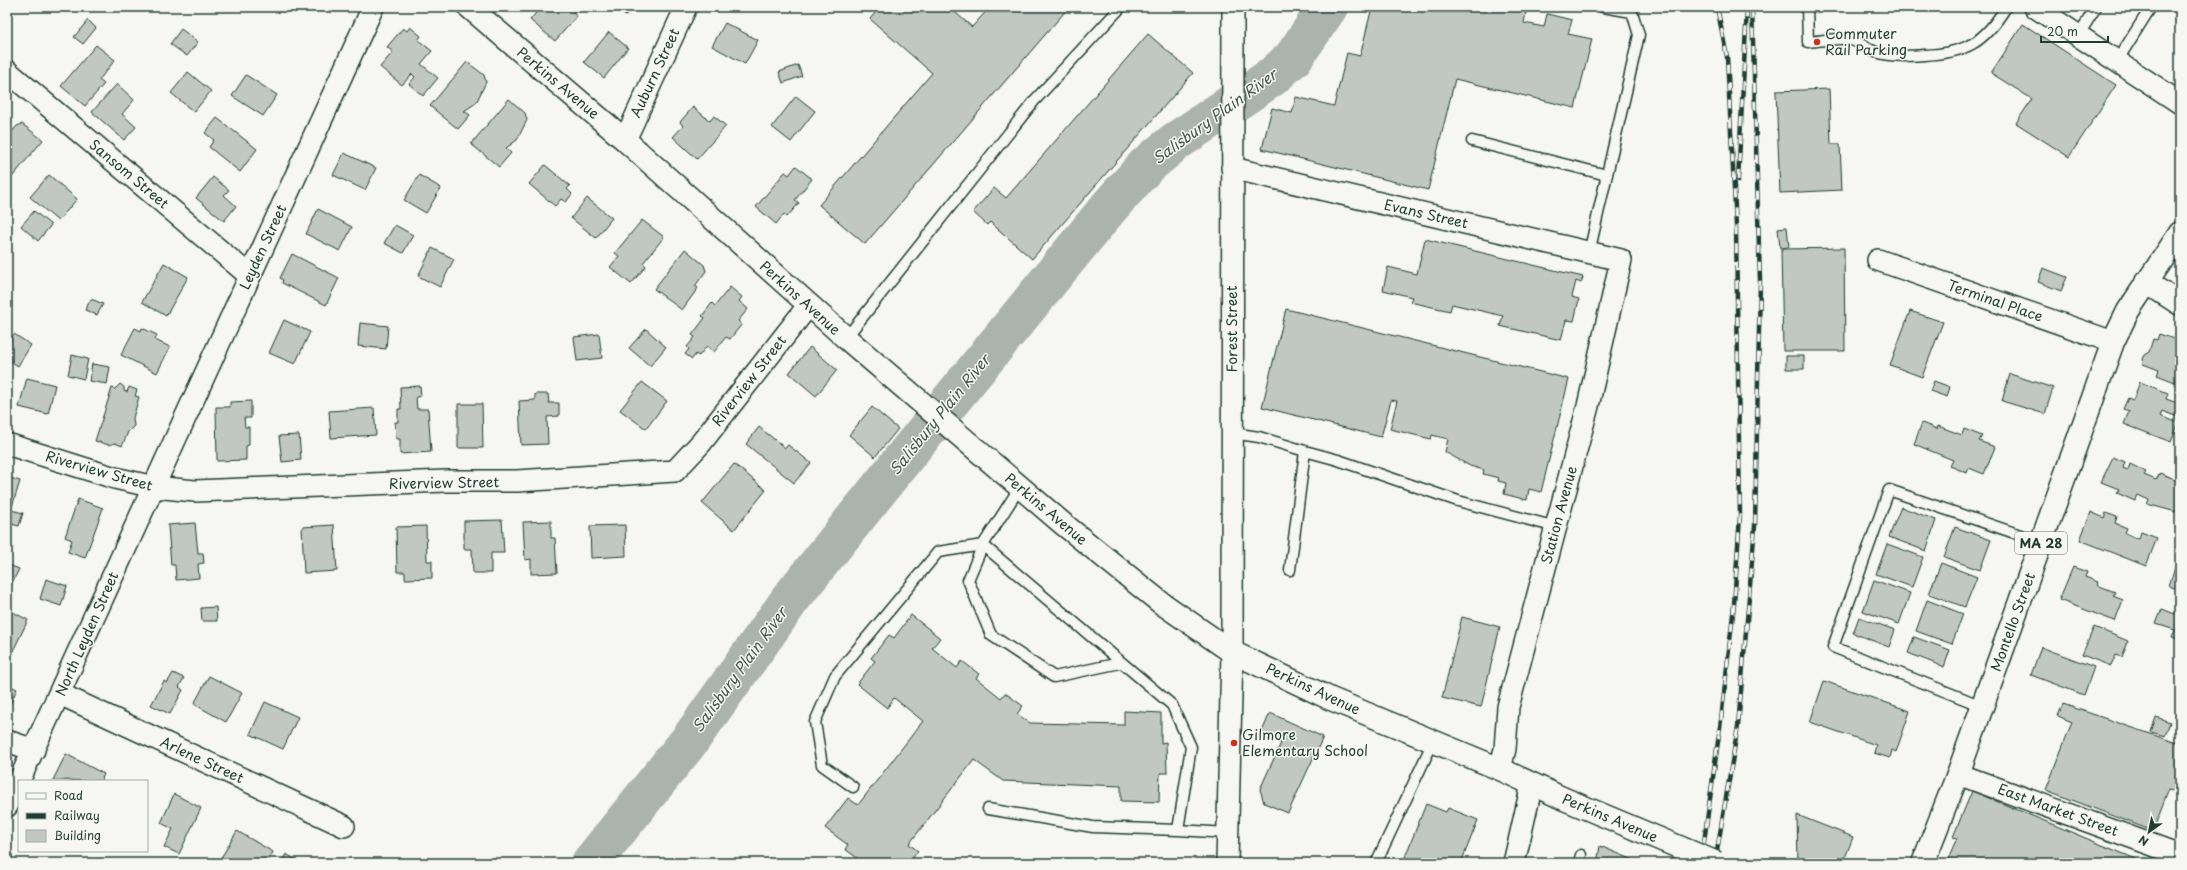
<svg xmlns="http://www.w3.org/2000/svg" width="2187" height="870" viewBox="0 0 2187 870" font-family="'Playpen Sans',sans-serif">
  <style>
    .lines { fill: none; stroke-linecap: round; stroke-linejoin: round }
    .river { stroke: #aab3ae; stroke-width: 40 }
    .building { fill: #c1c8c3; stroke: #1f3d34 }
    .lane-casing { stroke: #1f3d34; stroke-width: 13 }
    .street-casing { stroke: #1f3d34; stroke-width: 24 }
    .secondary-casing { stroke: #1f3d34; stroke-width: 25 }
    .primary-casing { stroke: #1f3d34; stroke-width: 25 }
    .lane { stroke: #f6f6f2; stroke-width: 10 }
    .street { stroke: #f6f6f2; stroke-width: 21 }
    .secondary { stroke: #f6f6f2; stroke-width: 22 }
    .primary { stroke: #f6f6f2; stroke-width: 22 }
    .rail-casing { stroke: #1f3d34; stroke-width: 4.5 }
    .rail { stroke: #f6f6f2; stroke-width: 3; stroke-dasharray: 9; stroke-linecap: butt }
    .secondary-bridge-casing { stroke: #1f3d34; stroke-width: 25; stroke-linecap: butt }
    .secondary-bridge { stroke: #f6f6f2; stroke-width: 22 }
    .poi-dot { fill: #c8321e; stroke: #f6f6f2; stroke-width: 1.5 }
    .labels { text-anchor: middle; stroke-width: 3; stroke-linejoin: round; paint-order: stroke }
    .shield { fill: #f6f6f2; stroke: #60746d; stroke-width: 1 }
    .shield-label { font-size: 13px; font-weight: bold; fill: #1f3d34 }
    .poi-label { font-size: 14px; fill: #1f3d34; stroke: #f6f6f2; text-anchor: start }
    .street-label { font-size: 14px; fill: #1f3d34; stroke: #f6f6f2 }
    .water-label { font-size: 15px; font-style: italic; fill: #425a52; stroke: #f6f6f2 }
  </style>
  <rect width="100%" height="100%" fill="#f6f6f2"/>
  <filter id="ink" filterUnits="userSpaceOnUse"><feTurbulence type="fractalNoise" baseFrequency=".025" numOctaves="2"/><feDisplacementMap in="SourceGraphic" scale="8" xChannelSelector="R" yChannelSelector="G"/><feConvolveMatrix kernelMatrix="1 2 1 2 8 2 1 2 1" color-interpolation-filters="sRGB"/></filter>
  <g filter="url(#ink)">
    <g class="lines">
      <path class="river" d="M 591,863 L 690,740 L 792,597 L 911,449 L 1110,206 L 1146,166 L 1175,142 L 1272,77 L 1293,58 L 1328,7"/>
    </g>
    <path class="building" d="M 541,7 L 578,7 L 573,13 L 577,16 L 555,41 L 530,20 Z
      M 610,7 L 630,7 L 626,16 Z
      M 880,7 L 949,7 L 972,27 L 990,7 L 1069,7 L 865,244 L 819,205 L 932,73 L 870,19 Z
      M 1372,7 L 1527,7 L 1524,23 L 1544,27 L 1547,14 L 1572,20 L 1568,34 L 1592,39 L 1575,108 L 1455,79 L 1428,190 L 1262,149 L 1272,108 L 1292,113 L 1296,97 L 1334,106 L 1347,53 L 1360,56 Z
      M 88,20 L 96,28 L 83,44 L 74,37 Z
      M 725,23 L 758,40 L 745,64 L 712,46 Z
      M 2023,24 L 2116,85 L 2069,157 L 2016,123 L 2032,99 L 1991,73 Z
      M 410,27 L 421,36 L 418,40 L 432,51 L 421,64 L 438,78 L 423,96 L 409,84 L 415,77 L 412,74 L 402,85 L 380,67 L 393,52 L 387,47 L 403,28 L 407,31 Z
      M 181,29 L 198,42 L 187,56 L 170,44 Z
      M 609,32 L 628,48 L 604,78 L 584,62 Z
      M 1148,34 L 1193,73 L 1032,259 L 990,222 L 987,225 L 973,212 L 994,188 L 1006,198 Z
      M 96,45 L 115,60 L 99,80 L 104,84 L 85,106 L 61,86 Z
      M 467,62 L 484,75 L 486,82 L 476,103 L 464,111 L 470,115 L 458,129 L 430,106 Z
      M 798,65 L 802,76 L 783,83 L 779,72 Z
      M 188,72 L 211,91 L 194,112 L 171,93 Z
      M 246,75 L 277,95 L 263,116 L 232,96 Z
      M 117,84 L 134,100 L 122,114 L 136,127 L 124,140 L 92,112 Z
      M 1829,89 L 1831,144 L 1840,144 L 1842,190 L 1780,193 L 1776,91 Z
      M 796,96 L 815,111 L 791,142 L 772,127 Z
      M 509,99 L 525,113 L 527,120 L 517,140 L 506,148 L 511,153 L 499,167 L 471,144 Z
      M 693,107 L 710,121 L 714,116 L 726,126 L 697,159 L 673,137 L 683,126 L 680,122 Z
      M 217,118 L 257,149 L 240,172 L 209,147 L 214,140 L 205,133 Z
      M 22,124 L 43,140 L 8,182 L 7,135 L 9,135 L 17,126 Z
      M 344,153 L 376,168 L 365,190 L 333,175 Z
      M 545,165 L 570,186 L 567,189 L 572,194 L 566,202 L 561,199 L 555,206 L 529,184 Z
      M 796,166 L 812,179 L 795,200 L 799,203 L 787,217 L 784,214 L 776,224 L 756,207 L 785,172 L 789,175 Z
      M 49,175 L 77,199 L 58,221 L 30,197 Z
      M 419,175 L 441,188 L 426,213 L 404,200 Z
      M 213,177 L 229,190 L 224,195 L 236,206 L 224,221 L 196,198 Z
      M 587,198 L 612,218 L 596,238 L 571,218 Z
      M 318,209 L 352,227 L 340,251 L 306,234 Z
      M 34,211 L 51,225 L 38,241 L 21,226 Z
      M 642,220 L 664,237 L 643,263 L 646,266 L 631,284 L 610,267 L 619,256 L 615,253 Z
      M 395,225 L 413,235 L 403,253 L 384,243 Z
      M 1787,227 L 1789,247 L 1780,248 L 1778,228 Z
      M 1425,239 L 1583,277 L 1581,283 L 1576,281 L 1572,297 L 1579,299 L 1574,321 L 1566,320 L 1561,340 L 1500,326 L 1503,316 L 1452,304 L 1450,311 L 1410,302 L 1412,297 L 1383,290 L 1388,267 L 1417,274 Z
      M 432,248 L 454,259 L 440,287 L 418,276 Z
      M 1844,248 L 1845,351 L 1783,351 L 1781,249 Z
      M 685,249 L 704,265 L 706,271 L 695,286 L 698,288 L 682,310 L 654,289 Z
      M 292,254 L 339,278 L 326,305 L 282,283 L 283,280 L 280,278 Z
      M 164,263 L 188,277 L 166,316 L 142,302 Z
      M 2043,268 L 2067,277 L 2061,291 L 2038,282 Z
      M 730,287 L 742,297 L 739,301 L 748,309 L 738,321 L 742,324 L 730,339 L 726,337 L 714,352 L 707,346 L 699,356 L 696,354 L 692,359 L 685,354 L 689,349 L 687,347 L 695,337 L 692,335 L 705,318 L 702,316 L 712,303 L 715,306 Z
      M 91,299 L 103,304 L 97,315 L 85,310 Z
      M 1286,309 L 1569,379 L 1541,492 L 1529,489 L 1527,500 L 1504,494 L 1506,483 L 1498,481 L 1499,478 L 1483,474 L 1484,470 L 1470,466 L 1445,452 L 1448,439 L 1432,435 L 1431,439 L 1390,429 L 1397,401 L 1391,400 L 1381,437 L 1262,407 Z
      M 1910,311 L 1943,322 L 1922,377 L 1890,365 Z
      M 284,320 L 310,332 L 295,364 L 269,353 Z
      M 360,323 L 388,326 L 386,349 L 358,346 Z
      M 135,328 L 141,331 L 142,328 L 157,335 L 155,340 L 170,347 L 157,373 L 121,355 Z
      M 646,329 L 666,347 L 650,366 L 629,348 Z
      M 14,334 L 31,345 L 18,366 L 7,359 L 7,346 Z
      M 599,334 L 602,358 L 577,361 L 574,337 Z
      M 2159,334 L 2180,341 L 2180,384 L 2157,375 L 2159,370 L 2143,364 L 2142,359 L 2144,355 L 2149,352 L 2153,339 L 2157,340 Z
      M 810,347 L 837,370 L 816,396 L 789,373 Z
      M 72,355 L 88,359 L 84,379 L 68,375 Z
      M 1786,356 L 1804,356 L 1804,369 L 1786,369 Z
      M 92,364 L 110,367 L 107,384 L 89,381 Z
      M 2010,374 L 2053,388 L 2045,414 L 2002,401 Z
      M 27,378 L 55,385 L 48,414 L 19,407 Z
      M 1934,381 L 1950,387 L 1947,397 L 1930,391 Z
      M 642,382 L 667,401 L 646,429 L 620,410 Z
      M 2140,382 L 2168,393 L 2166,399 L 2180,404 L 2180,418 L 2162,411 L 2160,416 L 2179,423 L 2171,442 L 2124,424 L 2129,411 L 2123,409 L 2128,398 L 2133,400 Z
      M 120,384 L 124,387 L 124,391 L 127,392 L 129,387 L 137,390 L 135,396 L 139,397 L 133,418 L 134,426 L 128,432 L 122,446 L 115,443 L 109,445 L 95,441 L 112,388 L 115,389 Z
      M 420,386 L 421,396 L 416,397 L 417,409 L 428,409 L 431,452 L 400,454 L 400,439 L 396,439 L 395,422 L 398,422 L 398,409 L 401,409 L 400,387 Z
      M 535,394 L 548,394 L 549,403 L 559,403 L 559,416 L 547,417 L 548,444 L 521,445 L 519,401 L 535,400 Z
      M 251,401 L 251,418 L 244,418 L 245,427 L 249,427 L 249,445 L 246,446 L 246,460 L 217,461 L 216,407 L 230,407 L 230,402 Z
      M 458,404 L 482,404 L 483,448 L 458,448 Z
      M 872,407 L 898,429 L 875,457 L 849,435 Z
      M 374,408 L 376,435 L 331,438 L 329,411 Z
      M 1922,423 L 1937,429 L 1938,426 L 1962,435 L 1964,429 L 1982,436 L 1979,441 L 1995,447 L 1984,474 L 1969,468 L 1967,473 L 1950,466 L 1953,460 L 1914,444 Z
      M 759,427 L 785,448 L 788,445 L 811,463 L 794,483 L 746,444 Z
      M 299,435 L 301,460 L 282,462 L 279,436 Z
      M 2113,457 L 2125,462 L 2123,468 L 2128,470 L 2130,464 L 2146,472 L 2144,475 L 2156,480 L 2160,473 L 2180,482 L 2180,503 L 2176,512 L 2147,504 L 2149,500 L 2138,495 L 2135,501 L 2117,493 L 2119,489 L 2101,482 Z
      M 734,464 L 766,490 L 734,530 L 702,503 Z
      M 7,477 L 20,481 L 11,510 L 23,513 L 19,526 L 7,523 Z
      M 78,499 L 103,508 L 85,558 L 68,552 L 72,540 L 65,537 Z
      M 1901,507 L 1936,520 L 1926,551 L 1889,537 Z
      M 2091,512 L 2104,518 L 2106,513 L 2117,517 L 2115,523 L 2127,528 L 2125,533 L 2139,539 L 2141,532 L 2157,538 L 2146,566 L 2080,540 Z
      M 502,520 L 504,553 L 491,553 L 491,573 L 473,573 L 472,549 L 464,549 L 464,521 Z
      M 551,521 L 551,538 L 555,538 L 557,573 L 531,574 L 531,559 L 525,560 L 523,522 Z
      M 195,523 L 198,553 L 203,553 L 204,563 L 198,564 L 199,578 L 176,580 L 175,565 L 171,565 L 168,525 Z
      M 334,525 L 337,571 L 304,573 L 302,527 Z
      M 625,525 L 626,556 L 591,558 L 590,526 Z
      M 426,526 L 427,561 L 432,561 L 432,578 L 405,579 L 405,572 L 397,572 L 396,527 Z
      M 1955,527 L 1991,540 L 1980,570 L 1944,557 Z
      M 1887,544 L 1923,557 L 1912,587 L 1876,574 Z
      M 2177,560 L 2180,561 L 2180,590 L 2169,586 Z
      M 1941,563 L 1977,577 L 1965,607 L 1929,594 Z
      M 7,564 L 19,569 L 8,591 L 7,591 Z
      M 2073,567 L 2087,572 L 2085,577 L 2098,582 L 2097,585 L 2115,592 L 2113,596 L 2123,600 L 2115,621 L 2059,600 Z
      M 46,579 L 67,586 L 61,606 L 40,599 Z
      M 1874,580 L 1910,593 L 1899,624 L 1863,611 Z
      M 1927,600 L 1963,614 L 1952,644 L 1916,631 Z
      M 216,607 L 217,621 L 202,621 L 201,608 Z
      M 7,609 L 28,620 L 13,651 L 7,648 Z
      M 2162,609 L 2180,616 L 2180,641 L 2172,638 L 2175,630 L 2156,624 Z
      M 911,615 L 940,638 L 932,648 L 957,668 L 962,661 L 979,674 L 976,678 L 1001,698 L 1005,693 L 1023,706 L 1017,714 L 1030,723 L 1124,725 L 1124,711 L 1161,713 L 1161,743 L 1166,742 L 1167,773 L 1160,773 L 1159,802 L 1121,801 L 1121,786 L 1003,781 L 974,760 L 909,844 L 918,851 L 909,863 L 864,863 L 845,849 L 848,845 L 825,828 L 848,798 L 858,805 L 923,721 L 894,698 L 887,708 L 857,684 L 875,661 L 871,658 L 889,635 L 894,638 Z
      M 1462,617 L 1500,627 L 1481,707 L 1442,698 Z
      M 1859,617 L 1895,630 L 1889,647 L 1853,633 Z
      M 2094,627 L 2128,641 L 2122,657 L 2116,655 L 2111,666 L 2082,655 Z
      M 1914,637 L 1950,650 L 1944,667 L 1908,653 Z
      M 2041,647 L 2094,667 L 2084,695 L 2031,675 Z
      M 173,673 L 184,678 L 179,687 L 183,690 L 170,714 L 151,705 L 164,681 L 167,683 Z
      M 209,676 L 242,693 L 226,722 L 194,704 Z
      M 1824,681 L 1910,711 L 1896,752 L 1892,750 L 1890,758 L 1874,753 L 1876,745 L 1810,722 Z
      M 7,684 L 17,689 L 7,711 Z
      M 265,702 L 298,717 L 283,749 L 250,734 Z
      M 2063,704 L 2180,744 L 2180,793 L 2169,789 L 2153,831 L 2046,790 L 2072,722 L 2058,716 Z
      M 1270,713 L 1323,737 L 1288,813 L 1264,803 L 1260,789 L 1281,743 L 1261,734 Z
      M 2156,717 L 2170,722 L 2165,736 L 2151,732 Z
      M 66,754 L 104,774 L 101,781 L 53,780 Z
      M 1972,791 L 2136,859 L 2134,863 L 1946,863 L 1957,838 L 1953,837 Z
      M 174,794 L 201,808 L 179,854 L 164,847 L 173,829 L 161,823 Z
      M 1426,804 L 1446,812 L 1448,808 L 1478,820 L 1461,863 L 1403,862 Z
      M 1797,815 L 1853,837 L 1843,863 L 1798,863 Z
      M 237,831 L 273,852 L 267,863 L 218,863 Z
      M 1600,846 L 1636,861 L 1635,863 L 1597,863 Z
      M 286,854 L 302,863 L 281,863 Z"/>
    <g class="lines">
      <defs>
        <path id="lane" d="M 1807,7 L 1808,42 C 1820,41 1840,37 1851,40 C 1861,42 1869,51 1879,53 C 1894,57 1909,56 1924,55 C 1966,53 1984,43 2006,7
          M 2078,36 L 2096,7
          M 2117,61 L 2151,7
          M 1472,141 L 1607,175
          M 1589,253 L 1639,35 L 1632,12 L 1603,7
          M 846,338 L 1035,100 L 1121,7
          M 1232,433 L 1259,437 L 1305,451
          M 1020,487 L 983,545 L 968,580 L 991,635 L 1054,677 L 1120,663
          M 1290,570 L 1305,451 L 1338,460 L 1458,501 L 1556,527
          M 1982,706 L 1833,647 L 1889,490 L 2041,542
          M 853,787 L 822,765 L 815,722 L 835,676 L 938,552 L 983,545 L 1172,705 L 1191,747 L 1178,830 L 1228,833
          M 988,809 L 1093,827 L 1178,830
          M 1376,863 L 1433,742
          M 1579,863 L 1581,855"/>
        <path id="street" d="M 2035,7 L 2180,103
          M 7,71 L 250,276
          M 625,140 L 686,7
          M 1232,168 L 1621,260 L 1588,406 L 1508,707 L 1505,749 L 1500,769
          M 1878,260 L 2113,342
          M 7,444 L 115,478 L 154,487 L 195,491 L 446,481 L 517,481 L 675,471 L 701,443 L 808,306
          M 60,694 L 344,826
          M 7,741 L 34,750
          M 1958,774 L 2180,855
          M 19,781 L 373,7
          M 7,806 L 19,781
          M 1227,863 L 1232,652 L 1233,7
          M 1514,863 L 1532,784"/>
        <path id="secondary" d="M 469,7 L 625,140 L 846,338 L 1062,523 L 1160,602 L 1232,652 L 1331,699 L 1500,769 L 1562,798
          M 2146,282 L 2180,304"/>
        <path id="primary" d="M 1923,863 L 1958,774 L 2113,342 L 2128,311 L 2180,233"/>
      </defs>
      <use href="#lane" class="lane-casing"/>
      <use href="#street" class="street-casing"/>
      <use href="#secondary" class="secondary-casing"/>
      <use href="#primary" class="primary-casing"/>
      <use href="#lane" class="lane"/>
      <use href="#street" class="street"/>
      <use href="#secondary" class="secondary"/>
      <use href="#primary" class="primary"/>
      <defs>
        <path id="rail" d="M 1738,180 L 1747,8
          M 1701,863 L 1721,720 L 1734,605 L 1740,516 L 1736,226 L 1727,57 L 1717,7
          M 1715,863 L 1738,726 L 1755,526 L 1760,281 L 1752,7"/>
      </defs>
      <use href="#rail" class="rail-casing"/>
      <use href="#rail" class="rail"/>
      <defs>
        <path id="secondary-bridge" d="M 1562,798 L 1717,863"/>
      </defs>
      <use href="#secondary-bridge" class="secondary-bridge-casing"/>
      <use href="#secondary-bridge" class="secondary-bridge"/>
    </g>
  </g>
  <g class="poi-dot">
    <circle cx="1817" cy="42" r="4"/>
    <circle cx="1234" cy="743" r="4"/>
  </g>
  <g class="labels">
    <rect class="shield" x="2015" y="532" width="52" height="22" rx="3"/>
    <g class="shield-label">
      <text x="2041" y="548">MA 28</text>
    </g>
    <g class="poi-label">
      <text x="1825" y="39">Commuter<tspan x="1825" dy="16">Rail Parking</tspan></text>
      <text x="1242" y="740">Gilmore<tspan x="1242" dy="16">Elementary School</tspan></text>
    </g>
    <g class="street-label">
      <text transform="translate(655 73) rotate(-65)" y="5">Auburn Street</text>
      <text transform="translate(558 83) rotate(40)" y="5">Perkins Avenue</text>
      <text transform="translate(129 174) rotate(40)" y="5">Sansom Street</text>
      <text transform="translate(1426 214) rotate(13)" y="5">Evans Street</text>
      <text transform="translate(263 247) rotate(-65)" y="5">Leyden Street</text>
      <text transform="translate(800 298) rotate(42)" y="5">Perkins Avenue</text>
      <text transform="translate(1995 301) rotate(19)" y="5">Terminal Place</text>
      <text transform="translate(1232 329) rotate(-90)" y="5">Forest Street</text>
      <text transform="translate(749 381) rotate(-52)" y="5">Riverview Street</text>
      <text transform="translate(99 471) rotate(16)" y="5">Riverview Street</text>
      <text transform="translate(444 483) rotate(-1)" y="5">Riverview Street</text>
      <text transform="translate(1046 509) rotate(40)" y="5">Perkins Avenue</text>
      <text transform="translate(1559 515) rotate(-75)" y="5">Station Avenue</text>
      <text transform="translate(2013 622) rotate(-70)" y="5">Montello Street</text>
      <text transform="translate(87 634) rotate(-66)" y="5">North Leyden Street</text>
      <text transform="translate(1313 689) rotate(25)" y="5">Perkins Avenue</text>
      <text transform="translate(202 760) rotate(25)" y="5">Arlene Street</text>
      <text transform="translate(2058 810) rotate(20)" y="5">East Market Street</text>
      <text transform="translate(1610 818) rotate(23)" y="5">Perkins Avenue</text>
    </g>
    <g class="water-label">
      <text transform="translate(1215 117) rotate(-36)" y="5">Salisbury Plain River</text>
      <text transform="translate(940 415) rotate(-51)" y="5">Salisbury Plain River</text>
      <text transform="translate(740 670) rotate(-54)" y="5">Salisbury Plain River</text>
    </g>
  </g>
  <rect width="2187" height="870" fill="none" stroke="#f6f6f2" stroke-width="24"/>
  <rect x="12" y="12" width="2163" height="846" fill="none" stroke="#1f3d34" stroke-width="1.5" filter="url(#ink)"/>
  <rect x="18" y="780" width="130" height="72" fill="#f6f6f2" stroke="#a0aca6"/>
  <rect x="26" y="793" width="20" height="6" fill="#f6f6f2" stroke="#a0aca6"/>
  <text x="54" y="800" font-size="12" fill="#1f3d34">Road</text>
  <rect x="26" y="813" width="20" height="6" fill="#1f3d34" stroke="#a0aca6"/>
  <text x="54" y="820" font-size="12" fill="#1f3d34">Railway</text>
  <rect x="26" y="830" width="20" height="12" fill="#c1c8c3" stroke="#a0aca6"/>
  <text x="54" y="840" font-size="12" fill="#1f3d34">Building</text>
  <g transform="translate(2149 832) rotate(213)" stroke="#f6f6f2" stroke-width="3" paint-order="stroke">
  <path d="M0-3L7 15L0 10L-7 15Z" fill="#1f3d34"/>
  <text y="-6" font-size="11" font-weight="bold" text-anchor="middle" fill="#1f3d34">N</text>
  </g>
  <path d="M2041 36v6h67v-6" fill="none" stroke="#1f3d34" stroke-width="2"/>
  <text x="2047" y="36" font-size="12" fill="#1f3d34" stroke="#f6f6f2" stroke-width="3" paint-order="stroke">20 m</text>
</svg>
